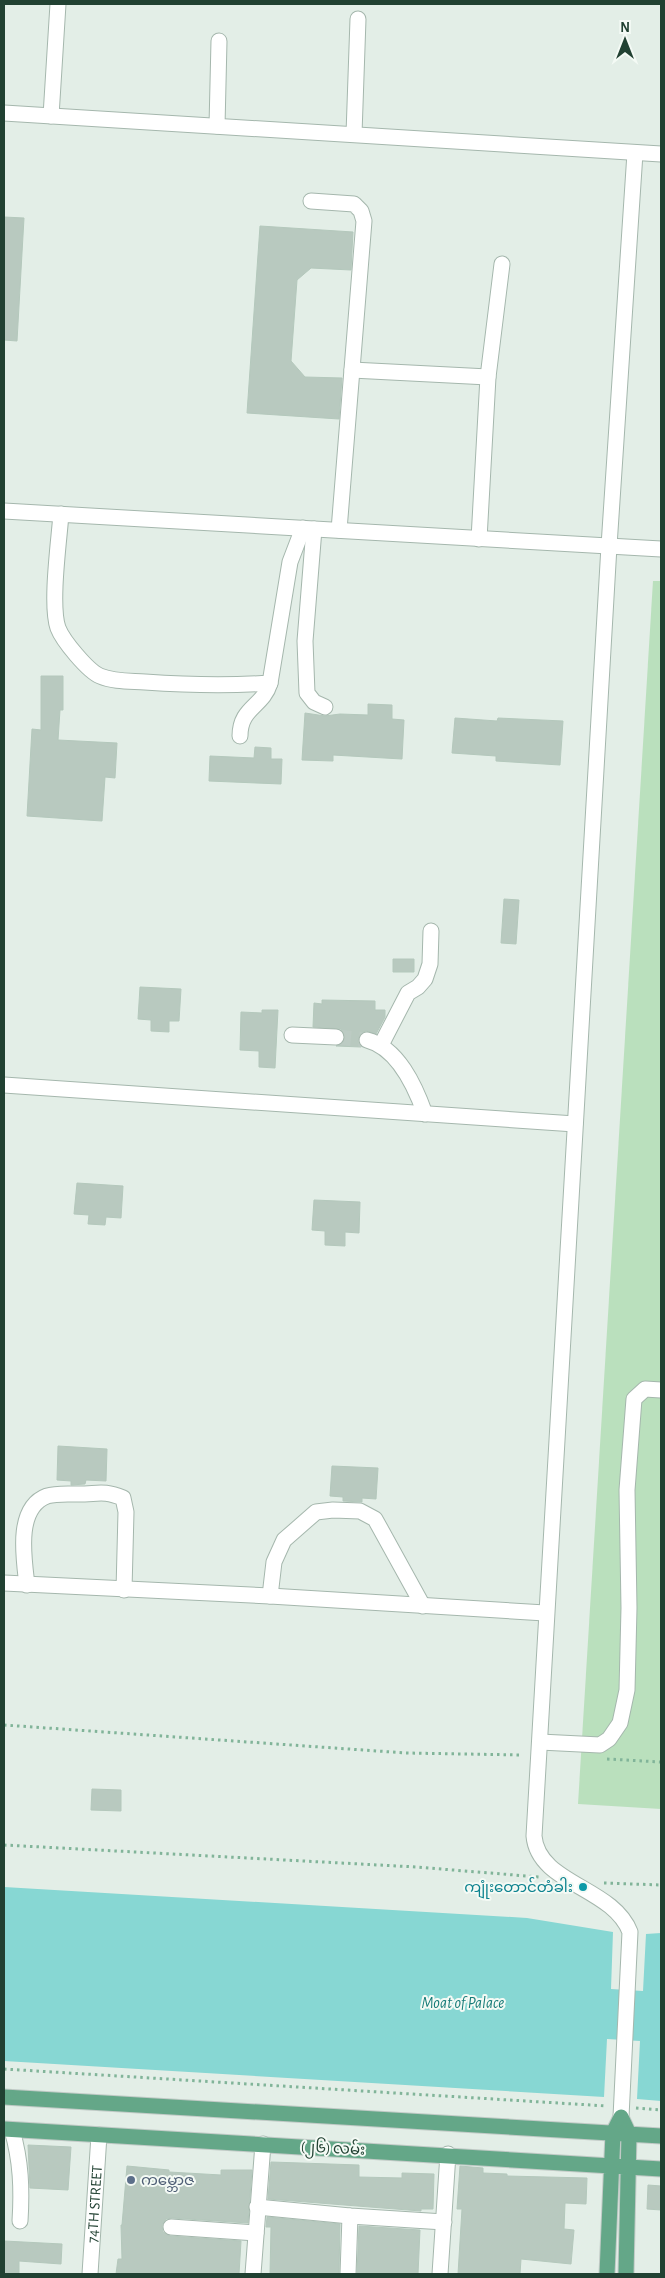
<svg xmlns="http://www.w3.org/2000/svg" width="665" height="2278" viewBox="0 0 665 2278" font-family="'Alegreya Sans','Noto Sans Myanmar',sans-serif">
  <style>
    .green { fill: #bae0bd }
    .water { fill: #87d7d3 }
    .building { fill: #b8c9bf; stroke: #b4c8bc }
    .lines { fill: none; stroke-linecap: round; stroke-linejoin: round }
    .minor-tunnel { stroke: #bccbc3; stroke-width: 15; stroke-dasharray: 15 8; stroke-linecap: butt }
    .minor-casing { stroke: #a5b7ad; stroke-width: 17 }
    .major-casing { stroke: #c1cac6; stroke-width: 17 }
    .path { stroke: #81b499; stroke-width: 3; stroke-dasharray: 2.5 4; stroke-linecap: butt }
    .minor { stroke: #fff; stroke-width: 15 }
    .major { stroke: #64a788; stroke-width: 15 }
    .culture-dot { fill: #0f9aa8; stroke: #f4faf5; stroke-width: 2 }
    .service-dot { fill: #5c6f8a; stroke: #f4faf5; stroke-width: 2 }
    .labels { text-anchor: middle; stroke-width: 4; stroke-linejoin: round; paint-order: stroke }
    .culture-label { font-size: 15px; fill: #0d838f; stroke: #f4faf5; text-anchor: end }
    .street-label { font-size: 15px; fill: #214132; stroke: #f4faf5 }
    .service-label { font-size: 15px; fill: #4e5e75; stroke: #f4faf5; text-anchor: start }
    .water-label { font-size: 16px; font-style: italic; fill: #167b78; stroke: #f4faf5 }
  </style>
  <rect width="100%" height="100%" fill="#e3eee7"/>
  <path class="green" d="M 653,581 L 661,581 L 661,1809 L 578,1804 Z"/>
  <path class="water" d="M 4,1887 L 527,1918 L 613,1932 L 611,1989 L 643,1991 L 646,1934 L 661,1933 L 661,2101 L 637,2099 L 640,2041 L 607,2039 L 604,2097 L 4,2061 Z"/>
  <path class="building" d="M 4,217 L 24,218 L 17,341 L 4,340 Z
    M 260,226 L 353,232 L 351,270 L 311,268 L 297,280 L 291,361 L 305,377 L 342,378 L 339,419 L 247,413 Z
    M 41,676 L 63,676 L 63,710 L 60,710 L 58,740 L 117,743 L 115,778 L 105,777 L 102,821 L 27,816 L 32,729 L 41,730 Z
    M 368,704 L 392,705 L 392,719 L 404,720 L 402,759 L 333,755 L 333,761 L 302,760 L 305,713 L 325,716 L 340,714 L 368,715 Z
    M 455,718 L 497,721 L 498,718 L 563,721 L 560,765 L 496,761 L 496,756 L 452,753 Z
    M 255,747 L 271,748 L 271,759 L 282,759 L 281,784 L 209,781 L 210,756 L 254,758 Z
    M 504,899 L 519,900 L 516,944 L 501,943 Z
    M 393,959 L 414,959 L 414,972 L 393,972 Z
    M 140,987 L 181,989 L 179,1021 L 169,1021 L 169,1032 L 151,1031 L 151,1020 L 138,1019 Z
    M 322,1000 L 375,1001 L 375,1010 L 385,1010 L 385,1017 L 376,1034 L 366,1031 L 361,1033 L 358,1041 L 361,1047 L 336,1046 L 344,1042 L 345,1038 L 341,1029 L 313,1027 L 314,1003 L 322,1004 Z
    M 262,1010 L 278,1010 L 275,1068 L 259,1067 L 259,1051 L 240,1050 L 241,1012 L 262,1013 Z
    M 77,1183 L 123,1186 L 121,1218 L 106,1217 L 105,1225 L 88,1224 L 89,1215 L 74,1214 Z
    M 314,1200 L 360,1202 L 359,1233 L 345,1232 L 345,1246 L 325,1245 L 325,1231 L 312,1230 Z
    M 58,1446 L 107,1449 L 106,1481 L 86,1480 L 85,1484 L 71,1485 L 71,1481 L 57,1480 Z
    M 332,1466 L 378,1468 L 376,1499 L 362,1498 L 362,1502 L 343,1501 L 343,1497 L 330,1496 Z
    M 92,1789 L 121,1790 L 121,1811 L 91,1810 Z
    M 28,2145 L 71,2147 L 68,2190 L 30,2188 Z
    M 271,2162 L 359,2165 L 359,2177 L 402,2178 L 402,2173 L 434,2174 L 433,2209 L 421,2209 L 421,2211 L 268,2199 Z
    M 127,2166 L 169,2170 L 169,2172 L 221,2175 L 221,2170 L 252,2170 L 248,2223 L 172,2218 L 166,2219 L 162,2226 L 163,2232 L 170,2236 L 241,2241 L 239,2274 L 116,2274 L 118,2259 L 122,2259 L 121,2225 L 122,2225 Z
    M 460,2166 L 483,2168 L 483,2173 L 507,2174 L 507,2176 L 587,2178 L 586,2204 L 565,2203 L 564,2229 L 574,2230 L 571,2264 L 521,2259 L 520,2274 L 458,2274 L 462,2209 L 457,2209 Z
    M 648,2185 L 661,2186 L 661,2210 L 647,2209 Z
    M 267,2217 L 340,2224 L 339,2274 L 270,2274 L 271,2227 L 266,2227 Z
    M 359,2226 L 420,2230 L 418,2274 L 357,2274 Z
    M 4,2241 L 62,2244 L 61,2264 L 19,2261 L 19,2274 L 4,2274 Z"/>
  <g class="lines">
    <path class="minor-tunnel" d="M 336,1037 L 367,1040"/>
    <defs>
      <g id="minor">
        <path d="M 4,113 L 661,154"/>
        <path d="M 51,116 L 58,4"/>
        <path d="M 217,126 L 219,41"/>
        <path d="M 354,134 L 358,19"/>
        <path d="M 311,201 L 354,204 L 361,211 L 364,221 L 339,530"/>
        <path d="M 352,370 L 488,377"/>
        <path d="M 4,511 L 661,549"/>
        <path d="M 61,514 C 59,541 50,605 58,628 C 63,641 88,671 100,676 C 114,682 130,681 145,682 C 187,685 228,686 270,683 L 290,562 L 303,528"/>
        <path d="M 314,529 L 305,641 L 307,693 L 314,702 L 325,707"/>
        <path d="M 479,539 L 488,377 L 502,264"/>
        <path d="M 240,736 C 240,707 263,707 270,683"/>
        <path d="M 292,1035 L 336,1037"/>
        <path d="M 367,1040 C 398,1048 415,1086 425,1114"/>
        <path d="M 381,1045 L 408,993 L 418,987 L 425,979 L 430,964 L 431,931"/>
        <path d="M 4,1085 L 575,1124"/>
        <path d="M 4,1583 L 270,1596 L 545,1613"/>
        <path d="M 27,1585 C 24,1559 15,1508 47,1496 C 56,1493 69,1494 78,1494 C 99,1494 103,1490 123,1498 L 126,1512 L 124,1590"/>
        <path d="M 270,1596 L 274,1562 L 284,1540 L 316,1512 L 333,1510 L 360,1511 L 375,1519 L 423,1606"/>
        <path d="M 540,1742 L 600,1745 L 609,1739 L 620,1723 L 627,1690 L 629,1608 L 627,1490 L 634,1399 L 645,1389 L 661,1390"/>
        <path d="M 621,2117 L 630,1932 C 613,1887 538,1884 534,1836 L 609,546 L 635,153"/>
        <path d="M 12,2130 C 21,2161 22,2189 20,2221"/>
        <path d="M 257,2207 L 350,2216 L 444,2222"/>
        <path d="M 171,2227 L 256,2233"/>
        <path id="s1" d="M 90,2274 L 99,2135"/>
        <path d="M 253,2274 L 263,2144"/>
        <path d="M 348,2274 L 350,2216"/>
        <path d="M 440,2274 L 448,2154"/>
      </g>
      <path id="major" d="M 4,2097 L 661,2136
        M 4,2129 L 661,2169
        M 607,2274 L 613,2133 L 621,2117 L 629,2134 L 626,2274"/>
    </defs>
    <use href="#minor" class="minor-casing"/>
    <use href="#major" class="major-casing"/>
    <path class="path" d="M 4,1725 L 406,1753 L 523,1755
      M 607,1759 L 661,1762
      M 4,1845 L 416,1867 L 539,1877
      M 604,1883 L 661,1885
      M 4,2069 L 607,2106
      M 636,2108 L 661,2110"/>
    <use href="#minor" class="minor"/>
    <use href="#major" class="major"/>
  </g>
  <circle class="culture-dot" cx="583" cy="1887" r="5"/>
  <circle class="service-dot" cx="131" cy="2180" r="5"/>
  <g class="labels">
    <g class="culture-label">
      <text x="573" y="1892">ကျုံးတောင်တံခါး</text>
    </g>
    <g class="street-label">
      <text transform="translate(333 2148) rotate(3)" y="5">(၂၆) လမ်း</text>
      <text dy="5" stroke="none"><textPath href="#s1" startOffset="70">74TH STREET</textPath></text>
    </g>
    <g class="service-label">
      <text x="141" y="2185">ကမ္ဘောဇ</text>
    </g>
    <g class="water-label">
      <text x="463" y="2008">Moat of Palace</text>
    </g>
  </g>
  <rect width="665" height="2278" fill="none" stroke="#214132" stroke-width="10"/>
  <g transform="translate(625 40)" stroke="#f4faf5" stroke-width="4" paint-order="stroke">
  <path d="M0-4L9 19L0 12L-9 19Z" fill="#214132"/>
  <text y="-8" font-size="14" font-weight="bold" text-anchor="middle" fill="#214132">N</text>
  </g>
</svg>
